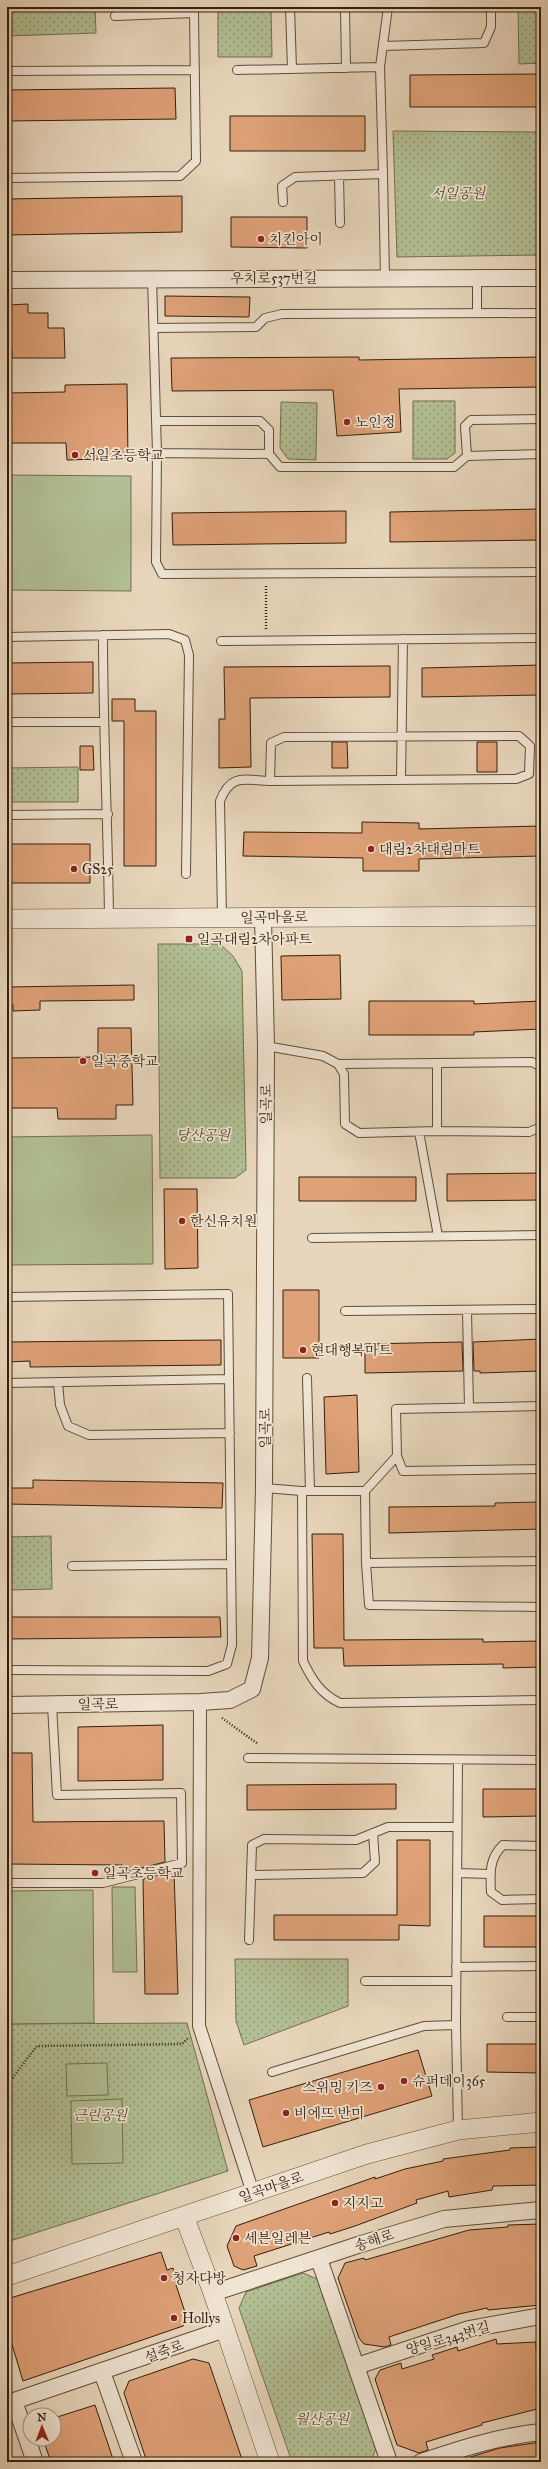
<svg xmlns="http://www.w3.org/2000/svg" width="548" height="2469" viewBox="0 0 548 2469" font-family="'IM FELL Great Primer','Noto Serif KR',serif">
  <style>
    .grass { fill: url(#grass-dots); stroke: #736f4f }
    .garden { fill: #b2bf94; stroke: #736f4f }
    .building { fill: #dfa178; stroke: #341f0a }
    .lines { fill: none; stroke-linecap: round; stroke-linejoin: round }
    .service-casing { stroke: #614d36; stroke-width: 10 }
    .pedestrian-casing { stroke: #614d36; stroke-width: 14 }
    .minor-casing { stroke: #614d36; stroke-width: 18 }
    .tertiary-casing { stroke: #614d36; stroke-width: 20 }
    .path { stroke: #341f0a; stroke-width: 2.5; stroke-dasharray: 1 2; stroke-linecap: butt }
    .service { stroke: #f0e4d3; stroke-width: 8 }
    .pedestrian { stroke: #f0e4d3; stroke-width: 12 }
    .minor { stroke: #f0e4d3; stroke-width: 16 }
    .tertiary { stroke: #f0e4d3; stroke-width: 19 }
    .poi-dot { fill: #8f2418; stroke: #f0e4d3; stroke-width: 1.5 }
    .labels { text-anchor: middle; stroke-width: 3.5; stroke-linejoin: round; paint-order: stroke }
    .park-label { font-size: 14px; font-style: italic; fill: #54472c; stroke: #f0e4d3 }
    .poi-label { font-size: 14px; fill: #341f0a; stroke: #f0e4d3; text-anchor: start }
    .street-label { font-size: 14px; fill: #341f0a; stroke: #f0e4d3 }
  </style>
  <defs>
    <pattern id="grass-dots" width="8" height="8" patternUnits="userSpaceOnUse"><rect width="8" height="8" fill="#b2bf94"/><path d="M2 2h.1M6 6h.1" fill="none" stroke="#929b77" stroke-width="1.8" stroke-linecap="round"/></pattern>
  </defs>
  <rect width="100%" height="100%" fill="#e8d6bc"/>
  <filter id="stains"><feTurbulence type="fractalNoise" baseFrequency=".005" numOctaves="4"/><feColorMatrix values="0 0 0 0 .2 0 0 0 0 .09 0 0 0 0 .02 0 0 0 .5 -.17"/></filter>
  <radialGradient id="worn" r=".72"><stop offset=".6" stop-color="#630" stop-opacity="0"/><stop offset="1" stop-color="#630" stop-opacity=".3"/></radialGradient>
  <path class="grass" d="M 7,7 L 95,7 L 96,33 L 7,36 Z
    M 218,7 L 271,7 L 272,57 L 218,57 Z
    M 518,7 L 541,7 L 541,63 L 519,64 Z
    M 393,131 L 541,132 L 541,255 L 397,257 Z
    M 413,401 L 455,401 L 455,453 L 447,459 L 413,459 Z
    M 281,402 L 317,403 L 316,460 L 288,459 L 280,448 Z
    M 78,767 L 78,802 L 7,802 L 7,768 Z
    M 158,944 L 220,944 L 233,956 L 242,971 L 246,1170 L 235,1178 L 160,1178 Z
    M 51,1536 L 52,1589 L 7,1590 L 7,1537 Z
    M 235,1959 L 348,1959 L 348,2006 L 244,2045 L 236,2021 Z
    M 187,2023 L 228,2171 L 7,2242 L 7,2024 Z
    M 303,2273 L 317,2279 L 377,2446 L 371,2461 L 292,2462 L 239,2308 L 246,2292 Z"/>
  <path class="garden" d="M 7,475 L 131,476 L 131,591 L 7,590 Z
    M 152,1135 L 153,1264 L 7,1265 L 7,1137 Z
    M 112,1887 L 135,1887 L 137,1972 L 113,1972 Z
    M 93,1890 L 94,2023 L 7,2024 L 7,1891 Z
    M 107,2063 L 108,2095 L 67,2096 L 66,2064 Z
    M 122,2099 L 123,2163 L 72,2164 L 71,2101 Z"/>
  <path class="building" d="M 541,74 L 541,107 L 410,107 L 410,75 Z
    M 175,88 L 176,119 L 7,121 L 7,90 Z
    M 230,116 L 365,116 L 365,151 L 230,151 Z
    M 182,196 L 182,232 L 7,235 L 7,199 Z
    M 231,217 L 307,217 L 307,248 L 231,247 Z
    M 165,296 L 250,297 L 249,317 L 165,316 Z
    M 28,304 L 28,313 L 48,313 L 48,328 L 64,328 L 65,358 L 12,358 L 12,350 L 7,350 L 7,305 Z
    M 359,357 L 359,360 L 541,357 L 541,387 L 399,389 L 401,432 L 337,436 L 333,390 L 172,391 L 171,358 Z
    M 127,384 L 128,458 L 67,460 L 66,443 L 7,443 L 7,393 L 65,392 L 65,385 Z
    M 541,509 L 541,540 L 390,542 L 390,512 Z
    M 346,511 L 346,543 L 173,545 L 172,513 Z
    M 93,662 L 93,693 L 7,694 L 7,663 Z
    M 541,665 L 541,695 L 422,697 L 422,668 Z
    M 390,666 L 390,697 L 250,698 L 251,767 L 219,768 L 219,719 L 225,719 L 224,667 Z
    M 112,699 L 135,699 L 135,711 L 156,711 L 156,866 L 124,866 L 124,721 L 112,721 Z
    M 332,742 L 347,742 L 348,768 L 332,768 Z
    M 477,742 L 497,742 L 497,772 L 477,772 Z
    M 80,746 L 93,746 L 94,770 L 80,770 Z
    M 362,822 L 419,823 L 419,829 L 541,826 L 541,856 L 419,859 L 419,871 L 363,871 L 363,858 L 243,856 L 244,832 L 362,833 Z
    M 7,844 L 90,844 L 90,883 L 7,883 Z
    M 340,955 L 341,999 L 282,1000 L 281,956 Z
    M 134,985 L 134,1000 L 40,1001 L 40,1010 L 13,1011 L 13,1005 L 7,1005 L 7,987 Z
    M 369,1001 L 474,1001 L 474,1004 L 541,1001 L 541,1029 L 474,1032 L 474,1035 L 369,1035 Z
    M 98,1028 L 131,1028 L 133,1105 L 116,1105 L 116,1119 L 58,1119 L 57,1108 L 7,1108 L 7,1058 L 98,1057 Z
    M 541,1173 L 541,1200 L 447,1201 L 447,1174 Z
    M 299,1177 L 416,1177 L 416,1201 L 299,1201 Z
    M 164,1189 L 197,1189 L 198,1268 L 165,1269 Z
    M 283,1290 L 319,1290 L 319,1358 L 283,1358 Z
    M 541,1339 L 541,1371 L 480,1373 L 480,1371 L 474,1371 L 473,1342 Z
    M 221,1340 L 221,1365 L 30,1367 L 30,1361 L 7,1362 L 7,1342 Z
    M 462,1342 L 463,1371 L 365,1373 L 365,1344 Z
    M 357,1395 L 359,1472 L 326,1474 L 324,1397 Z
    M 33,1480 L 223,1483 L 222,1508 L 7,1504 L 7,1488 L 33,1488 Z
    M 541,1502 L 541,1529 L 389,1533 L 389,1507 L 495,1506 L 495,1503 Z
    M 312,1534 L 343,1534 L 344,1640 L 483,1639 L 483,1642 L 541,1641 L 541,1667 L 503,1668 L 503,1664 L 344,1666 L 343,1648 L 314,1648 Z
    M 7,1617 L 220,1617 L 221,1637 L 7,1639 Z
    M 163,1725 L 163,1780 L 78,1781 L 78,1727 Z
    M 7,1753 L 32,1753 L 33,1822 L 164,1821 L 165,1862 L 125,1872 L 122,1865 L 7,1864 Z
    M 396,1784 L 396,1809 L 247,1810 L 247,1785 Z
    M 483,1789 L 541,1789 L 541,1816 L 483,1817 Z
    M 397,1840 L 430,1840 L 430,1926 L 399,1925 L 399,1940 L 274,1940 L 274,1915 L 397,1915 Z
    M 174,1871 L 178,1994 L 145,1994 L 143,1879 Z
    M 484,1916 L 541,1916 L 541,1947 L 484,1947 Z
    M 487,2044 L 541,2044 L 541,2073 L 487,2072 Z
    M 418,2050 L 432,2096 L 263,2147 L 249,2100 Z
    M 539,2147 L 541,2185 L 493,2186 L 492,2190 L 449,2197 L 448,2191 L 416,2200 L 417,2203 L 355,2226 L 330,2234 L 329,2232 L 254,2256 L 257,2266 L 243,2270 L 234,2266 L 227,2246 L 236,2226 L 375,2177 L 375,2179 L 405,2169 L 443,2161 L 443,2159 L 510,2150 L 510,2148 Z
    M 541,2224 L 541,2305 L 488,2310 L 487,2308 L 459,2314 L 389,2337 L 391,2345 L 385,2347 L 364,2344 L 359,2338 L 338,2278 L 345,2263 L 364,2258 L 365,2260 L 469,2230 L 508,2227 L 508,2225 Z
    M 161,2252 L 167,2270 L 173,2268 L 178,2284 L 176,2285 L 187,2318 L 183,2326 L 23,2381 L 7,2328 L 7,2299 Z
    M 496,2339 L 497,2344 L 536,2342 L 536,2350 L 541,2350 L 541,2408 L 482,2423 L 482,2425 L 426,2442 L 428,2450 L 419,2453 L 397,2445 L 375,2379 L 380,2370 L 401,2363 L 402,2369 L 434,2359 L 432,2355 L 457,2347 L 458,2351 Z
    M 193,2359 L 209,2363 L 243,2462 L 147,2462 L 124,2393 L 129,2381 Z
    M 95,2405 L 114,2462 L 51,2462 L 43,2439 L 54,2439 L 54,2418 Z
    M 541,2442 L 541,2462 L 468,2462 L 467,2458 L 500,2448 Z"/>
  <g class="lines">
    <defs>
      <path id="service" d="M 290,7 L 292,69
        M 345,7 L 346,68
        M 115,16 L 194,13 L 194,7
        M 383,46 L 484,43 L 491,27 L 491,7
        M 237,70 L 380,67
        M 7,71 L 195,70
        M 383,174 L 380,67 L 388,7
        M 339,176 L 340,223
        M 7,178 L 180,176 L 196,161 L 194,13
        M 283,202 L 282,186 L 295,177 L 383,174 L 385,278
        M 152,278 L 157,453 L 156,562 L 162,574 L 541,572
        M 477,313 L 477,278
        M 154,328 L 256,327 L 265,318 L 282,314 L 541,313
        M 157,421 L 260,421 L 269,430 L 269,454 L 157,453
        M 269,454 L 280,467 L 454,467 L 467,456 L 541,454
        M 467,456 L 465,426 L 471,420 L 541,419
        M 103,635 C 103,730 108,824 109,919
        M 7,637 L 169,634 L 185,640 L 189,655 L 186,874
        M 221,641 L 541,638
        M 7,722 L 103,722
        M 401,780 L 403,639
        M 7,815 L 108,814
        M 222,918 L 220,801 C 231,773 244,780 270,781 L 516,779 L 529,774 L 530,746 L 519,736 L 284,737 L 271,743 L 270,781
        M 266,1046 L 323,1056 L 338,1064 L 532,1062 L 541,1067
        M 338,1064 L 344,1074 L 345,1124 L 359,1133 L 437,1131 L 529,1132 L 541,1127
        M 437,1131 L 437,1063
        M 419,1132 L 438,1236
        M 312,1238 L 541,1235
        M 7,1297 L 228,1294 L 229,1379 L 7,1383
        M 467,1310 L 469,1408
        M 345,1311 L 539,1309
        M 307,1378 L 310,1491
        M 58,1382 L 60,1405 L 68,1426 L 89,1435 L 230,1433
        M 541,1406 L 396,1409 L 397,1456 L 403,1471 L 541,1469
        M 264,1488 L 302,1491 L 365,1491 L 366,1563 L 541,1561
        M 302,1491 L 303,1661 C 312,1680 321,1694 340,1703 L 541,1700
        M 365,1491 L 397,1456
        M 366,1563 L 369,1605 L 541,1607
        M 72,1566 L 231,1564
        M 7,1670 L 208,1671 L 227,1664 L 232,1645 L 229,1379
        M 248,1758 L 541,1760
        M 541,1846 L 503,1845 C 489,1858 490,1874 491,1892 L 502,1900 L 541,1899
        M 457,1873 L 490,1874
        M 251,1875 L 363,1873 L 375,1862 L 373,1833
        M 7,1883 L 103,1883 L 182,1863 L 181,1793 L 57,1795 L 52,1705
        M 249,1940 L 252,1845 L 264,1839 L 356,1840 L 388,1827 L 457,1827
        M 456,1967 L 541,1966
        M 365,1981 L 456,1981
        M 507,2017 L 541,2017
        M 272,2072 L 424,2026 L 456,2025
        M 458,2130 L 456,2025 L 458,1761"/>
      <path id="pedestrian" d="M 200,1702 L 199,2026 L 253,2193"/>
      <path id="minor" d="M 7,280 L 541,278
        M 7,1705 L 200,1702 L 230,1700 L 252,1689 L 260,1658 L 264,1488 L 266,1046 L 263,917
        M 319,2259 L 389,2462
        M 213,2293 L 358,2245 L 444,2219 L 541,2210
        M 357,2366 L 469,2329 L 541,2316
        M 102,2372 L 134,2462
        M 35,2462 L 14,2401 L 225,2329
        M 421,2462 C 460,2449 500,2436 541,2432"/>
      <path id="tertiary" d="M 7,919 L 541,916
        M 184,2216 L 213,2293 L 270,2462
        M 7,2276 L 367,2154 L 458,2130 L 541,2122"/>
    </defs>
    <use href="#service" class="service-casing"/>
    <use href="#pedestrian" class="pedestrian-casing"/>
    <use href="#minor" class="minor-casing"/>
    <use href="#tertiary" class="tertiary-casing"/>
    <path class="path" d="M 266,586 L 266,629
      M 222,1718 L 258,1744
      M 7,2085 L 37,2046 L 182,2044 L 188,2038"/>
    <use href="#service" class="service"/>
    <use href="#pedestrian" class="pedestrian"/>
    <use href="#minor" class="minor"/>
    <use href="#tertiary" class="tertiary"/>
  </g>
  <g class="poi-dot">
    <circle cx="261" cy="239" r="4"/>
    <circle cx="347" cy="422" r="4"/>
    <circle cx="75" cy="455" r="4"/>
    <circle cx="371" cy="849" r="4"/>
    <circle cx="74" cy="869" r="4"/>
    <rect x="185" y="935" width="8" height="8" rx="2"/>
    <circle cx="83" cy="1061" r="4"/>
    <circle cx="182" cy="1221" r="4"/>
    <circle cx="303" cy="1350" r="4"/>
    <circle cx="95" cy="1873" r="4"/>
    <circle cx="404" cy="2081" r="4"/>
    <circle cx="381" cy="2087" r="4"/>
    <circle cx="286" cy="2113" r="4"/>
    <circle cx="335" cy="2203" r="4"/>
    <circle cx="236" cy="2238" r="4"/>
    <circle cx="164" cy="2278" r="4"/>
    <circle cx="174" cy="2318" r="4"/>
  </g>
  <g class="labels">
    <g class="park-label">
      <text x="458" y="198">서일공원</text>
      <text x="203" y="1140">당산공원</text>
      <text x="100" y="2120">근린공원</text>
      <text x="322" y="2424">월산공원</text>
    </g>
    <g class="poi-label">
      <text x="269" y="244">치킨아이</text>
      <text x="355" y="427">노인정</text>
      <text x="83" y="460">서일초등학교</text>
      <text x="379" y="854">대림2차대림마트</text>
      <text x="82" y="874">GS25</text>
      <text x="197" y="944">일곡대림2차아파트</text>
      <text x="91" y="1066">일곡중학교</text>
      <text x="190" y="1226">한신유치원</text>
      <text x="311" y="1355">현대행복마트</text>
      <text x="103" y="1878">일곡초등학교</text>
      <text x="412" y="2086">슈퍼데이365</text>
      <text x="373" y="2092" text-anchor="end">스위밍 키즈</text>
      <text x="294" y="2118">비에뜨 반미</text>
      <text x="343" y="2208">지지고</text>
      <text x="244" y="2243">세븐일레븐</text>
      <text x="172" y="2283">청자다방</text>
      <text x="182" y="2323">Hollys</text>
    </g>
    <g class="street-label">
      <text x="274" y="283">우치로537번길</text>
      <text transform="translate(274 917) rotate(-1)" y="5">일곡마을로</text>
      <text transform="translate(266 1104) rotate(-90)" y="5">일곡로</text>
      <text transform="translate(265 1428) rotate(-90)" y="5">일곡로</text>
      <text transform="translate(98 1704) rotate(-1)" y="5">일곡로</text>
      <text transform="translate(271 2187) rotate(-19)" y="5">일곡마을로</text>
      <text transform="translate(374 2240) rotate(-18)" y="5">송해로</text>
      <text transform="translate(448 2338) rotate(-16)" y="5">양일로343번길</text>
      <text transform="translate(164 2351) rotate(-20)" y="5">설죽로</text>
    </g>
  </g>
  <rect width="548" height="2469" fill="none" stroke="#e8d6bc" stroke-width="24"/>
  <rect x="8" y="8" width="532" height="2453" fill="none" stroke="#341f0a" stroke-width="2"/>
  <rect x="12" y="12" width="524" height="2445" fill="none" stroke="#341f0a"/>
  <g transform="translate(42 2427) rotate(359)"><circle r="19" fill="#f0e4d3" stroke="#a59583"/>
  <path d="M0-3L7 15L0 10L-7 15Z" fill="#8f2418"/>
  <text y="-6" font-size="11" font-weight="bold" text-anchor="middle" fill="#341f0a">N</text>
  </g>
  <rect width="100%" height="100%" filter="url(#stains)"/>
  <rect width="100%" height="100%" fill="url(#worn)"/>
</svg>
